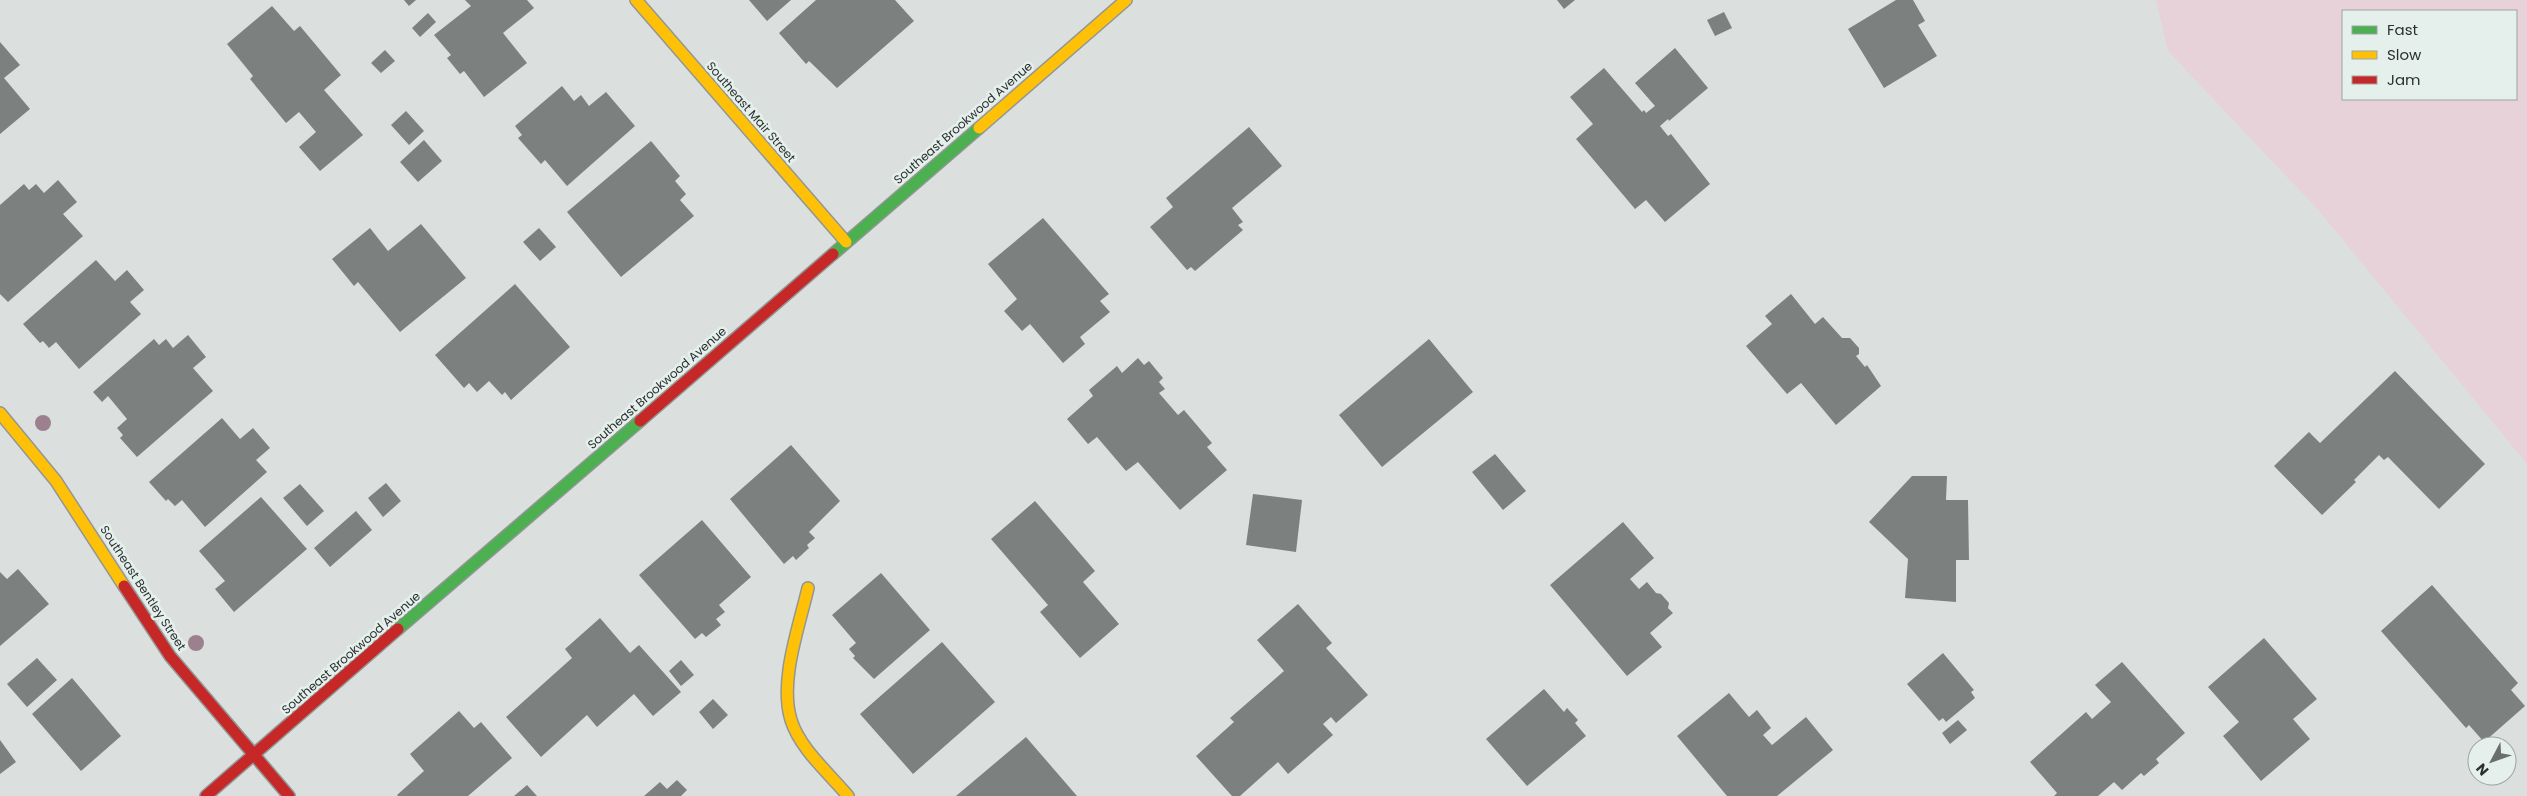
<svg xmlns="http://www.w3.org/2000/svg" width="2527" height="796" viewBox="0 0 2527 796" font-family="Poppins,sans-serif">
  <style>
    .green { fill: #e7d2da; fill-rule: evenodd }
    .building { fill: #7c807f }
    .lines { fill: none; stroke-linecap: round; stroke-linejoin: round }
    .fast-casing { stroke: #929695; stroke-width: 14 }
    .slow-casing { stroke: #929695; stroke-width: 14 }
    .jam-casing { stroke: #929695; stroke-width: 14 }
    .fast { stroke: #4caf50; stroke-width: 11 }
    .slow { stroke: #ffc107; stroke-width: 11 }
    .jam { stroke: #c62828; stroke-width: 11 }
    .tree { fill: #9d808e }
    .labels { text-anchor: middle; stroke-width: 5; stroke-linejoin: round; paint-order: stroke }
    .street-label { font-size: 12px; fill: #2b302e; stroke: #e5f0ed }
  </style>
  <rect width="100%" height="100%" fill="#dbe0df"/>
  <path class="green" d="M 2156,0 L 2527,0 L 2527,464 L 2319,211 L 2168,51 ZM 2343,11 L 2516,11 L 2516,99 L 2343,99 Z"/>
  <path class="building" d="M 404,0 L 416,0 L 409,6 Z
    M 465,0 L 527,0 L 534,8 L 503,33 L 527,63 L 484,97 L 464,71 L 460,74 L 447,58 L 451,55 L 434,35 L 471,6 Z
    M 749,0 L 791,0 L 767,21 Z
    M 816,0 L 895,0 L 914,21 L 837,88 L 809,61 L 806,64 L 779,33 Z
    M 1557,0 L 1575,0 L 1564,9 Z
    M 1896,0 L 1913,0 L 1925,21 L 1918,25 L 1937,56 L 1884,88 L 1848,29 Z
    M 272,6 L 294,31 L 300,26 L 341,75 L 324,90 L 363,135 L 320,171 L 299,147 L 316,132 L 299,112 L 286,123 L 250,79 L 253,76 L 227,44 Z
    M 1724,12 L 1732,28 L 1715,36 L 1707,20 Z
    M 428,13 L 436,22 L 420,37 L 412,28 Z
    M 0,42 L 20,65 L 4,78 L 30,109 L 0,134 Z
    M 1675,48 L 1708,88 L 1669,121 L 1668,119 L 1660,126 L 1668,136 L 1671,134 L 1710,184 L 1665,222 L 1646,200 L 1635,209 L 1576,139 L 1593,124 L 1570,97 L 1604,68 L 1642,112 L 1644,110 L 1646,113 L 1655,106 L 1635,83 Z
    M 385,50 L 395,61 L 381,73 L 371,63 Z
    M 562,86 L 574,101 L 581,95 L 589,106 L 606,92 L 635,126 L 567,186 L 545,160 L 541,164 L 518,138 L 522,135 L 515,126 Z
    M 406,111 L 424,131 L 409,145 L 391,125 Z
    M 1249,127 L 1282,166 L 1232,208 L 1243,222 L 1238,225 L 1243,230 L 1195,271 L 1191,267 L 1187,270 L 1150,227 L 1173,207 L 1166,198 Z
    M 424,140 L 442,161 L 418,182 L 400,162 Z
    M 651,141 L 680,176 L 675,181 L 686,194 L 680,200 L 694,216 L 621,277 L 567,212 Z
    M 58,180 L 77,202 L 63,214 L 83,236 L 8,302 L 0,294 L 0,205 L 24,184 L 29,190 L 36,184 L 44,193 Z
    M 1043,218 L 1109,294 L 1100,301 L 1110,312 L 1080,337 L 1085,344 L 1063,363 L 1030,324 L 1022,331 L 1004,311 L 1017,299 L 988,264 Z
    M 421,224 L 466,278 L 400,332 L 358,282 L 354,286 L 332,259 L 370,228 L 388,251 Z
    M 539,228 L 556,247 L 540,261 L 523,242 Z
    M 96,260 L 115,281 L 127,270 L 144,290 L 130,302 L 141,314 L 79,369 L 56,342 L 49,348 L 43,341 L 40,343 L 23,324 Z
    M 515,284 L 570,347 L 511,400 L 505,392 L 502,395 L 489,381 L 477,392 L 469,383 L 464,388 L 435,355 Z
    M 1791,294 L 1815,324 L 1823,317 L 1842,338 L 1850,338 L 1859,348 L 1859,354 L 1856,356 L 1865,367 L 1867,365 L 1881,386 L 1836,425 L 1801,383 L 1787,394 L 1746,346 L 1772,324 L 1765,316 Z
    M 188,335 L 206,357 L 193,368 L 213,391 L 137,457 L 120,438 L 123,435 L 117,428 L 127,419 L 108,396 L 102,402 L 93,392 L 154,339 L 159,345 L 166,339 L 173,348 Z
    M 1429,339 L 1473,392 L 1382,467 L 1339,415 Z
    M 1138,358 L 1144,365 L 1149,361 L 1163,378 L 1159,382 L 1165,389 L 1159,393 L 1178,415 L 1184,410 L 1212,443 L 1207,447 L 1227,470 L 1180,510 L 1138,462 L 1126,471 L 1097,437 L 1088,444 L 1067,419 L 1093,396 L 1089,390 L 1117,366 L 1122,373 Z
    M 2395,371 L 2485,464 L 2439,509 L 2388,457 L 2384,460 L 2379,455 L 2354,480 L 2356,482 L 2322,515 L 2274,466 L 2309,432 L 2320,443 Z
    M 222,418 L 240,439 L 253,428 L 270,448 L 256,460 L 267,472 L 205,527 L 182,500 L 175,506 L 168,499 L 166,501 L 149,482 Z
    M 791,445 L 840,501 L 809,532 L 815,538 L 807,545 L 809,548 L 796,560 L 793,556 L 784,564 L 730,499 Z
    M 1495,454 L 1526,491 L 1503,510 L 1472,472 Z
    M 1912,476 L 1947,476 L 1946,500 L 1968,500 L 1969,560 L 1956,560 L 1956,602 L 1905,598 L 1908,559 L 1869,522 Z
    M 386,483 L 401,501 L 383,517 L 368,498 Z
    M 300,484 L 324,511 L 307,526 L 283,498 Z
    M 1253,494 L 1302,500 L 1296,552 L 1246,545 Z
    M 261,497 L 307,549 L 234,612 L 215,589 L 225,581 L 199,551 Z
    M 1035,501 L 1095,571 L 1083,582 L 1119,624 L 1080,658 L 1040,612 L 1048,605 L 991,539 Z
    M 356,511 L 372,530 L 330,567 L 314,548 Z
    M 702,520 L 751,577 L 719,605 L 725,612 L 716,619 L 721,625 L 706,637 L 702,633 L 695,639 L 639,575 Z
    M 1623,522 L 1654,558 L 1630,579 L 1639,589 L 1647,582 L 1656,593 L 1661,594 L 1669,603 L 1668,608 L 1673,613 L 1650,633 L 1662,647 L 1627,676 L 1550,585 Z
    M 18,569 L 49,604 L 0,646 L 0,572 L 7,579 Z
    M 881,573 L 930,630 L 874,679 L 853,658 L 855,656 L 849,649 L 856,643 L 832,615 Z
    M 2432,585 L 2518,683 L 2511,690 L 2525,706 L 2484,742 L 2469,725 L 2466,728 L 2381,631 Z
    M 1298,604 L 1332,643 L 1326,648 L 1368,695 L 1336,723 L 1331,717 L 1323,724 L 1333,735 L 1288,774 L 1278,762 L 1240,796 L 1232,796 L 1196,756 L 1234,722 L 1230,718 L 1284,671 L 1257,640 Z
    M 600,618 L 630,653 L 639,645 L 681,692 L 653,716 L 634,694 L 597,727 L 587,715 L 541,757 L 506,717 L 572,658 L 565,649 Z
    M 2264,638 L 2317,699 L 2293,719 L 2310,739 L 2261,781 L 2223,736 L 2239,722 L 2208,687 Z
    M 942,642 L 995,702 L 913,774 L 860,714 Z
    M 1943,653 L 1974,690 L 1971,692 L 1975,698 L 1946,722 L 1943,718 L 1939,721 L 1907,684 Z
    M 37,658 L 57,680 L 27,707 L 7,684 Z
    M 681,660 L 694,675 L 681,686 L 669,671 Z
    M 2122,662 L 2185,733 L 2156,759 L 2159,763 L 2144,776 L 2141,773 L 2122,790 L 2114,782 L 2098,796 L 2054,796 L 2057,793 L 2030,762 L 2086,712 L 2092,719 L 2111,702 L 2095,685 Z
    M 72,678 L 121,736 L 81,771 L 32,714 Z
    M 1544,689 L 1564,712 L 1567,708 L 1578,720 L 1575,723 L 1586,736 L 1527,786 L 1486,739 Z
    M 1729,693 L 1749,717 L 1757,710 L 1771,728 L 1763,735 L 1772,745 L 1806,717 L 1833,750 L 1777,796 L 1727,796 L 1677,736 Z
    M 713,699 L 728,715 L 713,729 L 699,712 Z
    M 459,711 L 474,728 L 481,722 L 512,758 L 468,796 L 398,796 L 397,795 L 424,771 L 410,754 Z
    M 1958,720 L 1967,730 L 1950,744 L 1942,733 Z
    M 1026,737 L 1077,796 L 956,796 Z
    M 0,740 L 16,762 L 0,774 Z
    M 677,780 L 687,790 L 681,796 L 644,796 L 660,782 L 667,789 Z
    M 527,785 L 537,796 L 514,796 Z"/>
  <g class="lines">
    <defs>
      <path id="fast" d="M 833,254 L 979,128
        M 398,629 L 640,421"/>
      <path id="slow" d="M 636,0 L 846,242
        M 979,128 L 1126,0
        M 0,413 L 56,481 L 124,586
        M 808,588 C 799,627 779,681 791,720 C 800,749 829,773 848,796"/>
      <path id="jam" d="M 640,421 L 833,254
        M 124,586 L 170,656 L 289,796
        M 206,796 L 398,629"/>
    </defs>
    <use href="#fast" class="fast-casing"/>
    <use href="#slow" class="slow-casing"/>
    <use href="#jam" class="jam-casing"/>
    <use href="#fast" class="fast"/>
    <use href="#slow" class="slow"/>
    <use href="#jam" class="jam"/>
  </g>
  <g class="tree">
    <circle cx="43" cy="423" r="8"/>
    <circle cx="196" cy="643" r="8"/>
  </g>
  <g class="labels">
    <g class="street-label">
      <text transform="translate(751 112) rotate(49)" y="4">Southeast Mair Street</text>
      <text transform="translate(963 123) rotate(-41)" y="4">Southeast Brookwood Avenue</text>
      <text transform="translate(657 388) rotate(-41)" y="4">Southeast Brookwood Avenue</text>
      <text transform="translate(143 588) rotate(57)" y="4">Southeast Bentley Street</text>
      <text transform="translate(351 653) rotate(-41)" y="4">Southeast Brookwood Avenue</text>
    </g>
  </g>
  <rect x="2342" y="10" width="175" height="90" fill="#e5f0ed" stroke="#9ba3a1"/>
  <rect x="2352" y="26" width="25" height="8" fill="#4caf50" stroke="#9ba3a1"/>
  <text x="2387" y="35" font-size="15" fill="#2b302e">Fast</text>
  <rect x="2352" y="51" width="25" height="8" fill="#ffc107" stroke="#9ba3a1"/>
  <text x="2387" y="60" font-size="15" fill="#2b302e">Slow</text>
  <rect x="2352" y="76" width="25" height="8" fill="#c62828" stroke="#9ba3a1"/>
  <text x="2387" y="85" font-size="15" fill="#2b302e">Jam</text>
  <g transform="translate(2492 761) rotate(229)"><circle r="24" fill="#e5f0ed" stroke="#9ba3a1"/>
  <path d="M0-4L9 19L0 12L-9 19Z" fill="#696e6c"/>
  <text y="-8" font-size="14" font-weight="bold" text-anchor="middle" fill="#2b302e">N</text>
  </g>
</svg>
